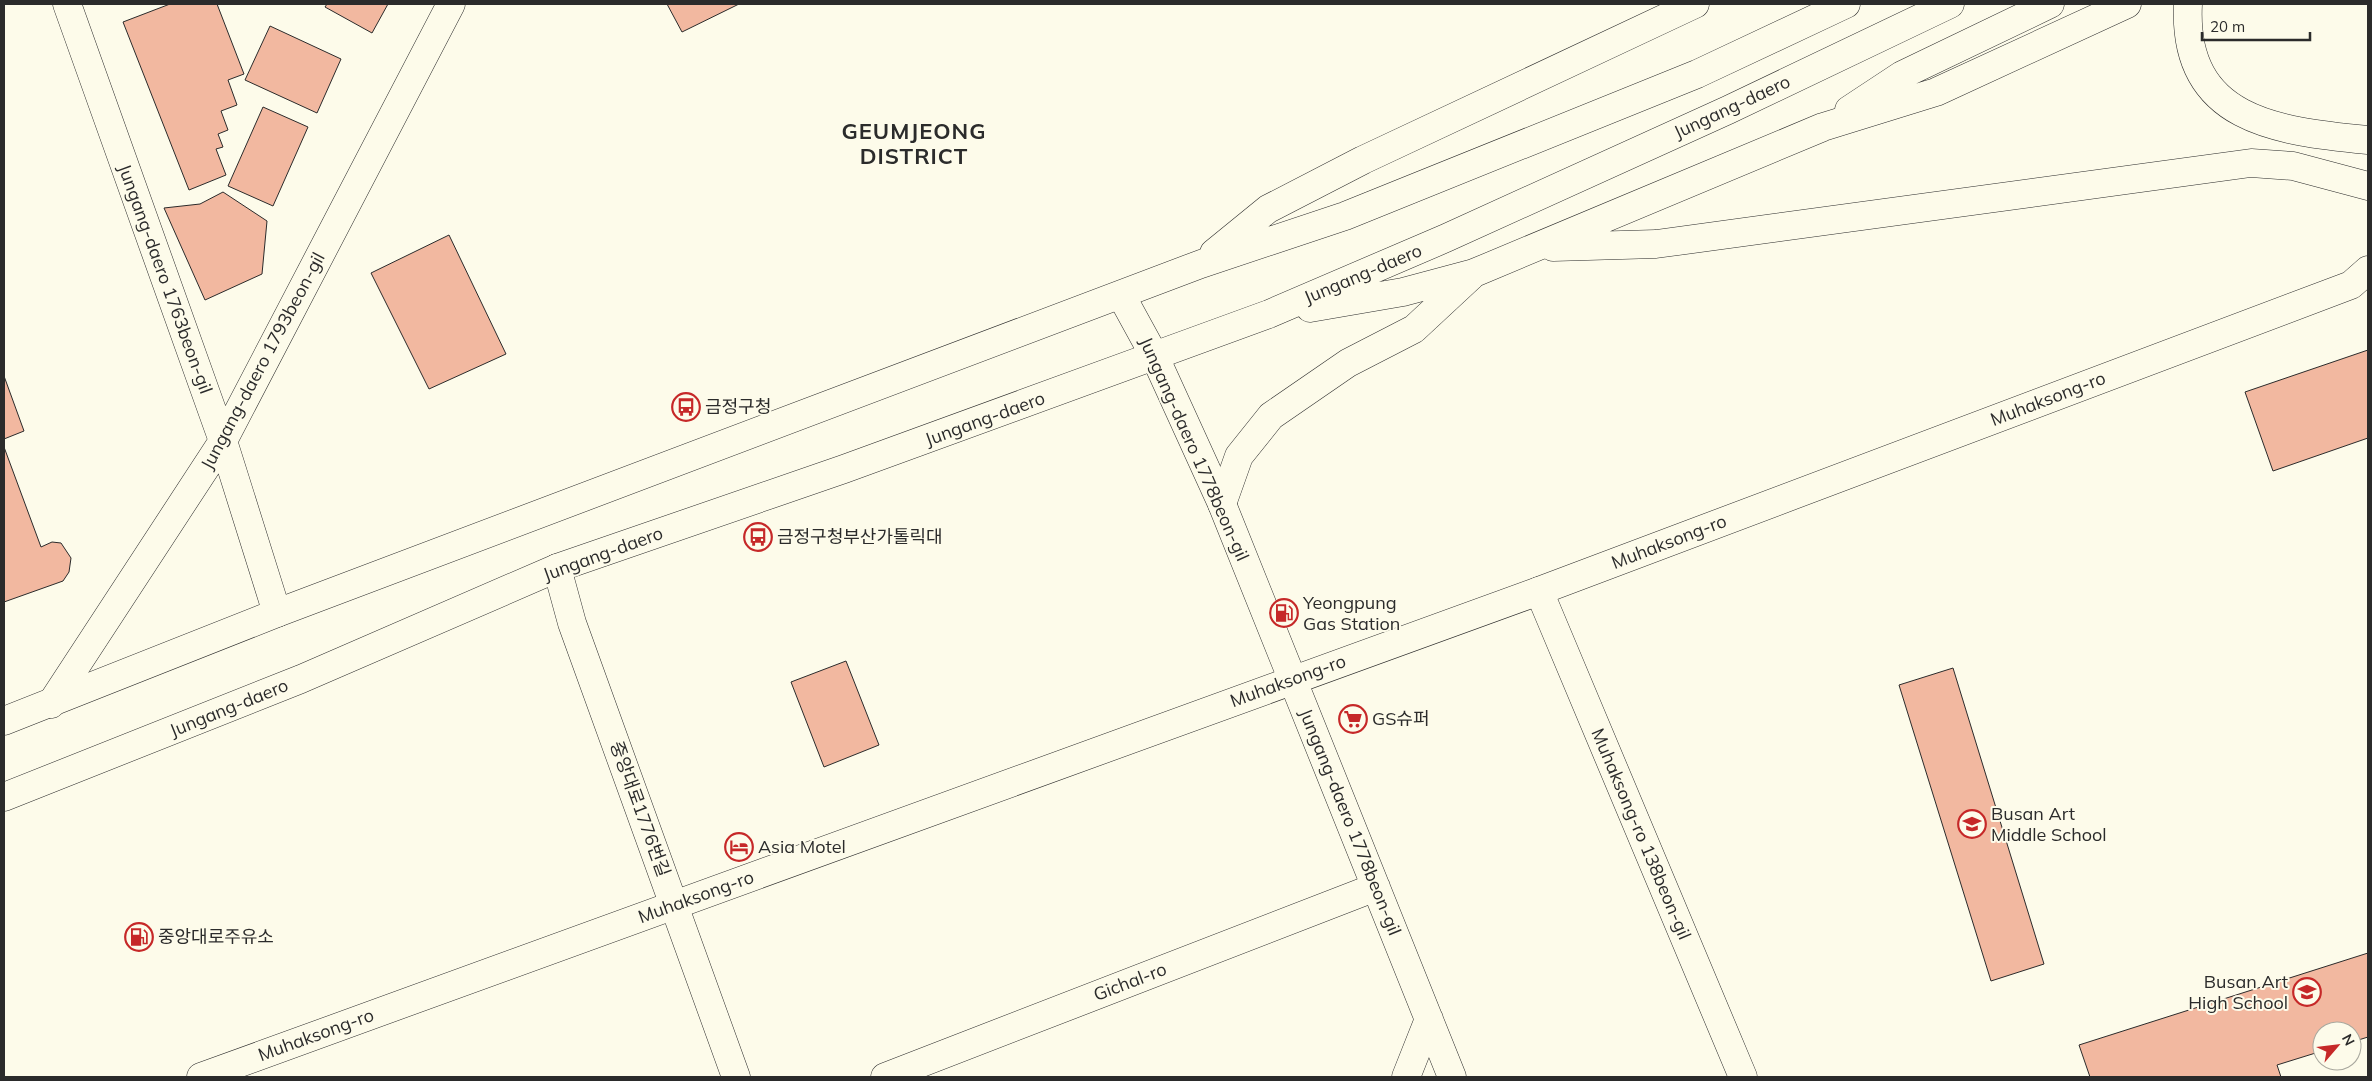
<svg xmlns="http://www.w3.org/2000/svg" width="2372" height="1081" viewBox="0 0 2372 1081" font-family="Mulish,'Noto Sans KR',sans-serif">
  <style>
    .building { fill: #f2b8a0; stroke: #2b2b2b }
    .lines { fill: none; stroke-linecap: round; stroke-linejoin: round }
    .minor-casing { stroke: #2b2b2b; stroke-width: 29 }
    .major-casing { stroke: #2b2b2b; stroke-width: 29 }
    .minor { stroke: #fdfbea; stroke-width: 28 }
    .major { stroke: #fdfbea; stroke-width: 28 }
    .labels { text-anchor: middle; stroke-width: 4; stroke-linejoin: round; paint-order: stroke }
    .street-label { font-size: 18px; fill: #2b2b2b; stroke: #fdfbea }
    .poi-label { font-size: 18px; fill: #2b2b2b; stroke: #fdfbea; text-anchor: start }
    .district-label { font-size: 22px; font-weight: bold; letter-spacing: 1px; fill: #2b2b2b; stroke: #fdfbea }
  </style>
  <rect width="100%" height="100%" fill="#fdfbea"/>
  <path class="building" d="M 170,4 L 217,4 L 244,74 L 228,80 L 237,105 L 221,111 L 228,130 L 218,134 L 223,147 L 216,149 L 226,175 L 189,190 L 123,22 Z
    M 327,4 L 388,4 L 372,33 L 325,7 Z
    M 667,4 L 739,4 L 682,32 Z
    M 270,26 L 341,59 L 317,113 L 245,80 Z
    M 263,107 L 308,127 L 273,206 L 228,186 Z
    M 223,192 L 267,221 L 262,274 L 205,300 L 164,208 L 200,204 Z
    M 449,235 L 506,354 L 429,389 L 371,273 Z
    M 2368,350 L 2368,438 L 2273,471 L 2245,392 Z
    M 4,376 L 24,431 L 4,439 Z
    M 4,447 L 41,547 L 52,542 L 61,543 L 71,558 L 69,572 L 63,581 L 4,602 Z
    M 846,661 L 879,745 L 824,767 L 791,682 Z
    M 1953,668 L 2044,964 L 1991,981 L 1899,685 Z
    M 2368,953 L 2368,1037 L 2352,1042 L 2352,1031 L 2322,1031 L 2322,1051 L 2277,1065 L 2281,1077 L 2090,1077 L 2079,1045 Z"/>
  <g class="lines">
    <defs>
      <path id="minor" d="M 67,4 L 223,441 L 277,613
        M 1121,295 L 1155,357 L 1222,504 L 1452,1077
        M 557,568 L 572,623 L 736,1077
        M 1539,591 L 1743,1077
        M 51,704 L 223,441 L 451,4
        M 885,1077 L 1376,887
        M 1406,1077 L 1429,1019"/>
      <path id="major" d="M 2188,4 C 2182,121 2277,131 2368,140
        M 1849,110 L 1902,75 L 2050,4
        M 1553,247 L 1656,244 L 2251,163 L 2293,166 L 2368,186
        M 1214,253 L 1268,209 L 1363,160 L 1695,4
        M 1310,308 L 1403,292 L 1474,273 L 1823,127 L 1936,92 L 2127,4
        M 1222,504 L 1239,456 L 1271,416 L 1348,363 L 1414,329 L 1471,276
        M 4,721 L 277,613 L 1201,264 L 1345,216 L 1697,74 L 1846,4
        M 4,797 L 301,679 L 557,568 L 844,469 L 1269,314 L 1446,238 L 1728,110 L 1950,4
        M 201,1077 L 1539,591 L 2351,285 L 2368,270"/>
    </defs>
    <use href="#minor" class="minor-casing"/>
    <use href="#major" class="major-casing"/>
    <use href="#minor" class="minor"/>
    <use href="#major" class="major"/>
  </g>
  <defs>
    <symbol id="bus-ring" viewBox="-11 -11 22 22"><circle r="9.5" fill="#fdfbea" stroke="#c62828" stroke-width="1.5"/><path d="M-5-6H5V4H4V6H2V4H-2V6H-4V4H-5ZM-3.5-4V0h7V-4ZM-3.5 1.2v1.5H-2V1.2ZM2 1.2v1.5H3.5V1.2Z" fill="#c62828"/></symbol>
    <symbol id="fuel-ring" viewBox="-11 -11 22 22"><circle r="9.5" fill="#fdfbea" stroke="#c62828" stroke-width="1.5"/><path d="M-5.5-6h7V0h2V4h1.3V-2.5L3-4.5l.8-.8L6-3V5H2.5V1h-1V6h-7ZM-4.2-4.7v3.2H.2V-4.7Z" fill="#c62828"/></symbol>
    <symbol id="supermarket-ring" viewBox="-11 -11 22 22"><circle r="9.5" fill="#fdfbea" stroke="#c62828" stroke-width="1.5"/><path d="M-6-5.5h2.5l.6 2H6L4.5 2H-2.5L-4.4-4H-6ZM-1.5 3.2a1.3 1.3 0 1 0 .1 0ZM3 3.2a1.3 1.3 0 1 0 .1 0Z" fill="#c62828"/></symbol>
    <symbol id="school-ring" viewBox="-11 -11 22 22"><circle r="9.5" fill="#fdfbea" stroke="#c62828" stroke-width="1.5"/><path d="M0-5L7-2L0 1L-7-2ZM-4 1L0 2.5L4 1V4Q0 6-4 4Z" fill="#c62828"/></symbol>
    <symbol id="hotel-ring" viewBox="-11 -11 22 22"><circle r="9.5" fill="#fdfbea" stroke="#c62828" stroke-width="1.5"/><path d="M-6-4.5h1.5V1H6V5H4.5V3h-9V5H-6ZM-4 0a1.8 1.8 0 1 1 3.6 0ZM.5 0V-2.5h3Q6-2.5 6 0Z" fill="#c62828"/></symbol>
  </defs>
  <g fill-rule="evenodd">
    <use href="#bus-ring" x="670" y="391" width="32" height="32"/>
    <use href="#bus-ring" x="742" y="521" width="32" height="32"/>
    <use href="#fuel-ring" x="1268" y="597" width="32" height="32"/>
    <use href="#supermarket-ring" x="1337" y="703" width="32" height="32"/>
    <use href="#school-ring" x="1956" y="808" width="32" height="32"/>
    <use href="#hotel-ring" x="723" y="831" width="32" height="32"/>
    <use href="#fuel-ring" x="123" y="921" width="32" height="32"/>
    <use href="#school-ring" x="2291" y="976" width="32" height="32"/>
  </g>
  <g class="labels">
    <g class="street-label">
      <text transform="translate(1732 107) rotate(-25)" y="6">Jungang-daero</text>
      <text transform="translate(1363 274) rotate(-23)" y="6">Jungang-daero</text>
      <text transform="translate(165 279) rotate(70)" y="6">Jungang-daero 1763beon-gil</text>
      <text transform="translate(263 361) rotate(-62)" y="6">Jungang-daero 1793beon-gil</text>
      <text transform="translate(2048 399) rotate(-21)" y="6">Muhaksong-ro</text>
      <text transform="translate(985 419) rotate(-20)" y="6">Jungang-daero</text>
      <text transform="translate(1194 449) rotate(66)" y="6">Jungang-daero 1778beon-gil</text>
      <text transform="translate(1669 542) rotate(-21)" y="6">Muhaksong-ro</text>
      <text transform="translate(603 554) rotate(-20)" y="6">Jungang-daero</text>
      <text transform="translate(1288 681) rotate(-20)" y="6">Muhaksong-ro</text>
      <text transform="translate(229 708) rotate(-22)" y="6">Jungang-daero</text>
      <text transform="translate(640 809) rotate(70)" y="6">중앙대로1776번길</text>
      <text transform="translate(1350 822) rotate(68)" y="6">Jungang-daero 1778beon-gil</text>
      <text transform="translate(1641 834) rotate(67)" y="6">Muhaksong-ro 138beon-gil</text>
      <text transform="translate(696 897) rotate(-20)" y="6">Muhaksong-ro</text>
      <text transform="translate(1130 982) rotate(-21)" y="6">Gichal-ro</text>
      <text transform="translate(316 1035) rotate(-20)" y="6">Muhaksong-ro</text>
    </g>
    <g class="poi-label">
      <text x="705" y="413">금정구청</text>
      <text x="777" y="543">금정구청부산가톨릭대</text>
      <text x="1303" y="609">Yeongpung<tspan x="1303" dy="21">Gas Station</tspan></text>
      <text x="1372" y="725">GS슈퍼</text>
      <text x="1991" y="820">Busan Art<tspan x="1991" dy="21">Middle School</tspan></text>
      <text x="758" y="853">Asia Motel</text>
      <text x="158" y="943">중앙대로주유소</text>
      <text x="2288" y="988" text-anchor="end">Busan Art<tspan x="2288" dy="21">High School</tspan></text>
    </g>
    <g class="district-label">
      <text x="914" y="139">GEUMJEONG<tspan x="914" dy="25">DISTRICT</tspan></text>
    </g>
  </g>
  <rect width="2372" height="1081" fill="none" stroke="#2b2b2b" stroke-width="10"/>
  <g transform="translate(2337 1046) rotate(62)"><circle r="24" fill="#fdfbea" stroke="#a9a89e"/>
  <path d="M0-4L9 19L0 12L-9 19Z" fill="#c62828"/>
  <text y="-8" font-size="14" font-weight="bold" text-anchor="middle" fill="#2b2b2b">N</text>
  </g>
  <path d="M2202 32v8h108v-8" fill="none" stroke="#2b2b2b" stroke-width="2.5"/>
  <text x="2210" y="32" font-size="15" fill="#2b2b2b" stroke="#fdfbea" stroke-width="4" paint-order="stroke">20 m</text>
</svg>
